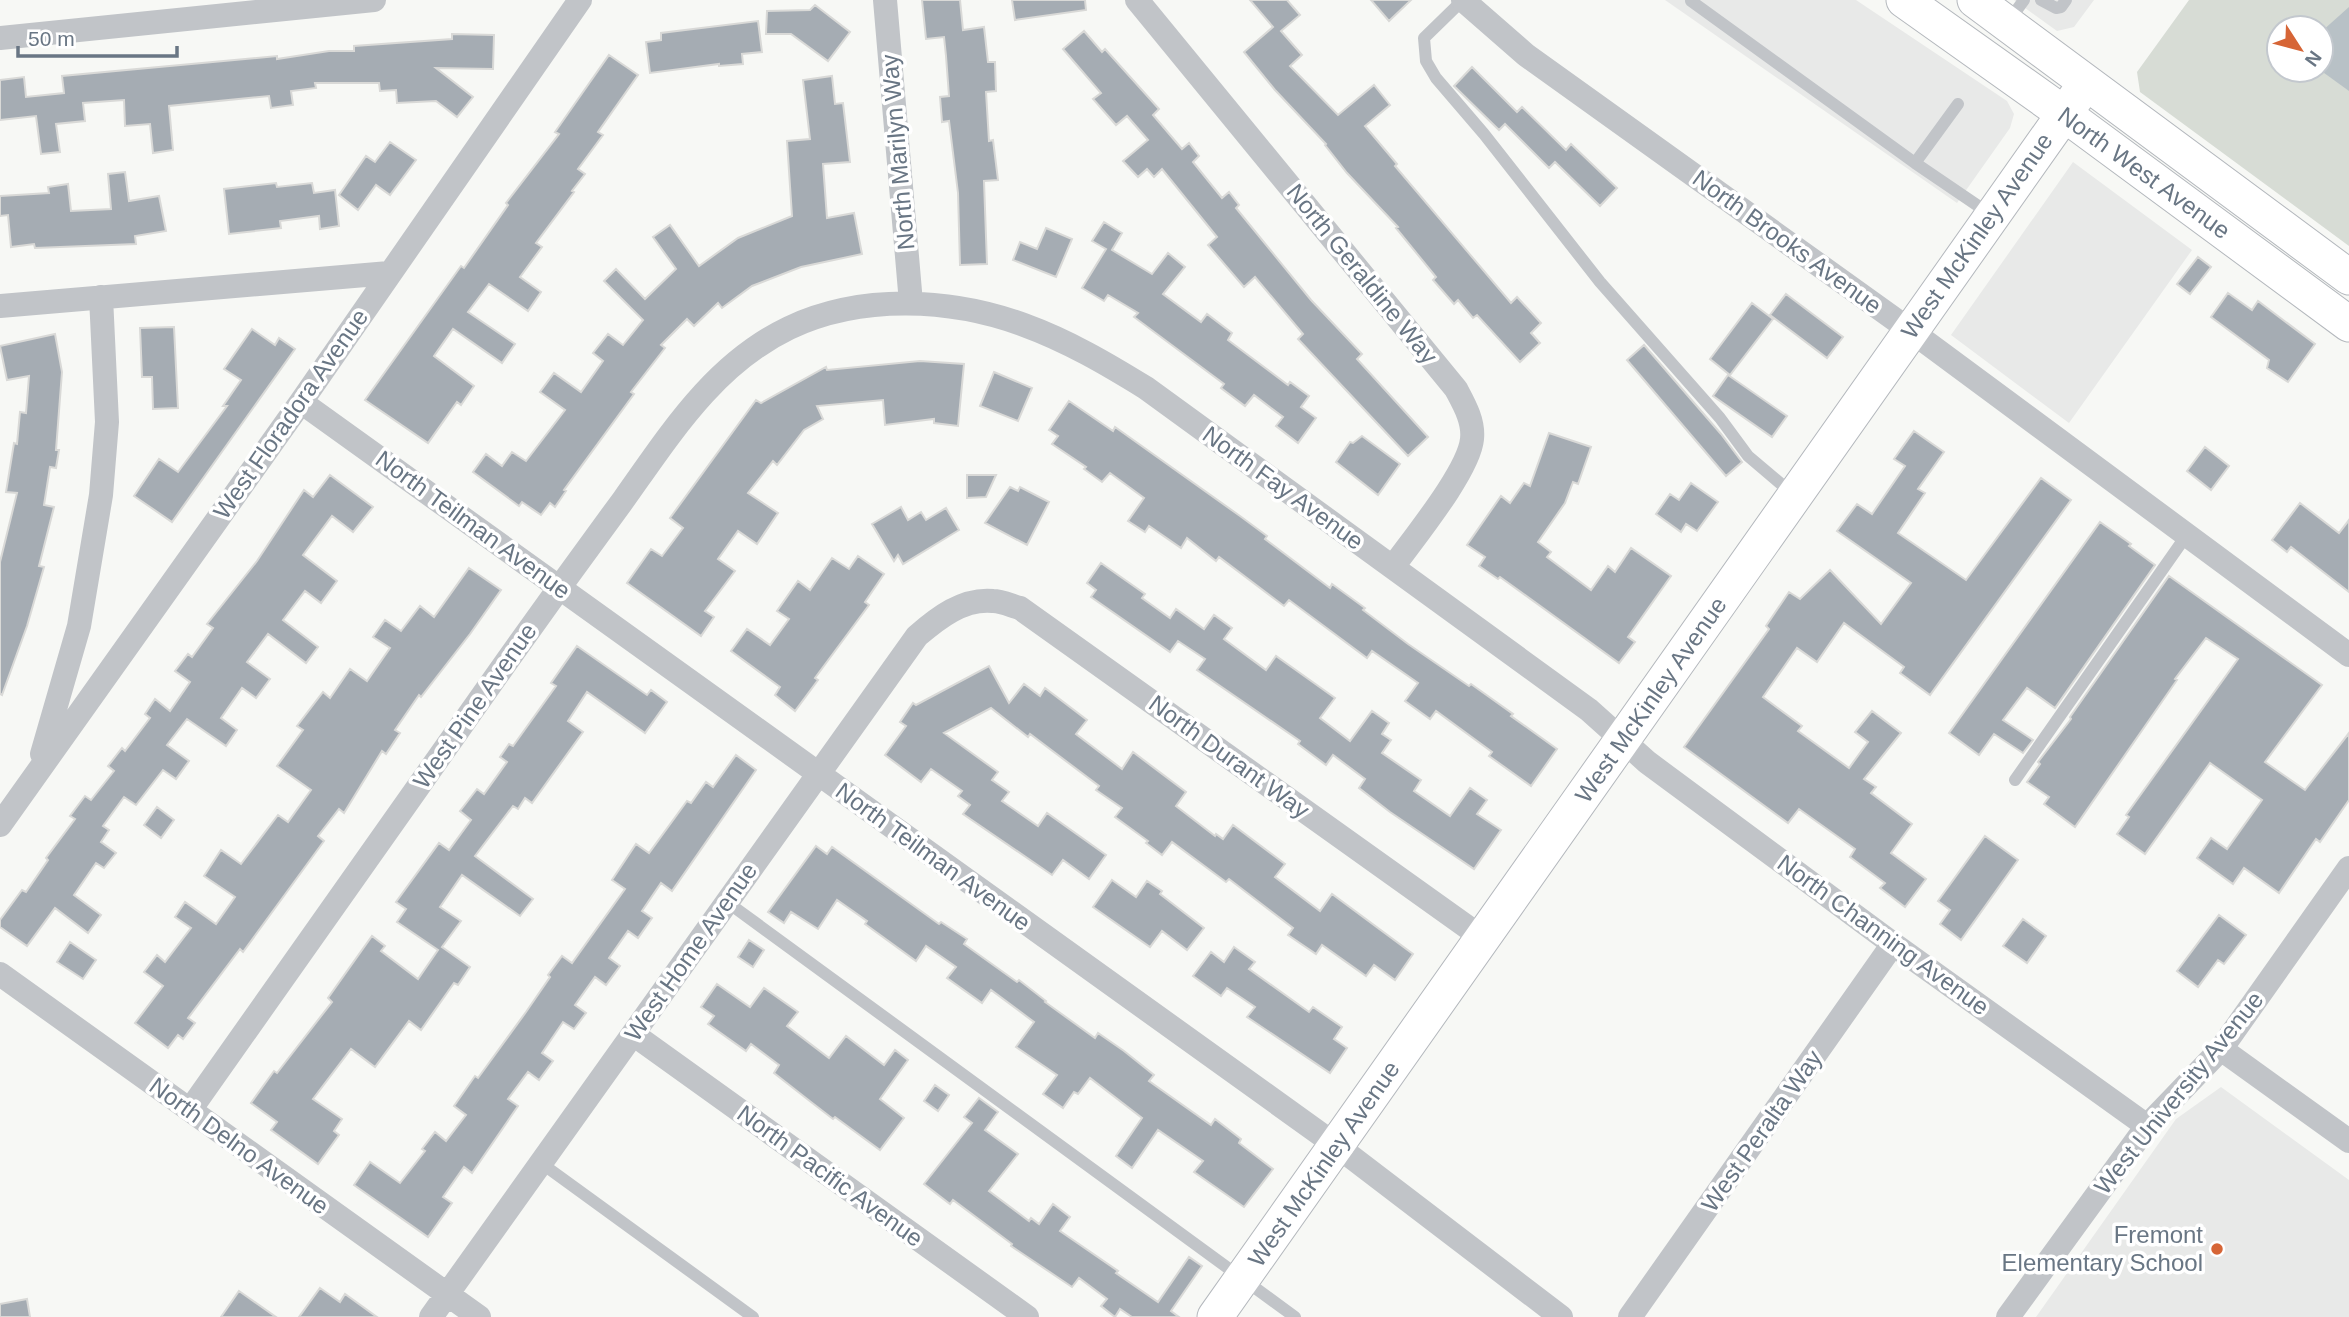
<svg xmlns="http://www.w3.org/2000/svg" width="2349" height="1317" viewBox="0 0 2349 1317" font-family="Helvetica,sans-serif">
  <style>
    .built { fill: #e8e9e8 }
    .green { fill: #d7dcd5; fill-rule: evenodd }
    .water { fill: #b8c1c6 }
    .building { fill: #a5acb3; stroke: #d9d9d7; stroke-width: 2 }
    .lines { fill: none; stroke-linecap: round; stroke-linejoin: round }
    .secondary-casing { stroke: #b4b8bd; stroke-width: 37 }
    .service { stroke: #c1c4c8; stroke-width: 12 }
    .minor { stroke: #c1c4c8; stroke-width: 24 }
    .secondary { stroke: #fff; stroke-width: 35 }
    .poi-dot { fill: #d66536; stroke: #fff; stroke-width: 2.5 }
    .labels { text-anchor: middle; stroke-width: 7; stroke-linejoin: round; paint-order: stroke }
    .street-label { font-size: 24px; fill: #697684; stroke: #fff }
    .poi-label { font-size: 24px; fill: #697684; stroke: #fff; text-anchor: end }
  </style>
  <rect width="100%" height="100%" fill="#f7f8f5"/>
  <path class="built" d="M 1665,0 L 1856,0 L 2007,101 L 2014,114 L 2010,128 L 1957,203 Z
    M 2014,0 L 2094,0 L 2074,27 L 2057,31 Z
    M 2073,162 L 2192,250 L 2069,423 L 1951,335 Z
    M 2221,1087 L 2349,1180 L 2349,1317 L 2036,1317 L 2176,1119 Z"/>
  <path class="green" d="M 2189,0 L 2349,0 L 2349,246 L 2140,92 L 2137,72 ZM 2279,28 L 2321,28 L 2321,70 L 2279,70 Z"/>
  <path class="water" d="M 2349,7 L 2349,91 L 2320,70 L 2321,32 Z"/>
  <path class="building" d="M 922,0 L 960,0 L 963,30 L 984,27 L 988,62 L 995,62 L 996,91 L 986,92 L 989,141 L 993,140 L 998,180 L 984,181 L 987,264 L 960,265 L 958,193 L 949,121 L 942,122 L 940,97 L 949,96 L 946,56 L 944,37 L 926,39 Z
    M 1012,0 L 1085,0 L 1086,10 L 1015,20 Z
    M 1250,0 L 1287,0 L 1300,15 L 1281,31 L 1302,55 L 1290,66 L 1338,115 L 1374,85 L 1390,105 L 1365,126 L 1397,164 L 1395,166 L 1511,303 L 1517,297 L 1541,323 L 1531,333 L 1540,343 L 1520,362 L 1477,315 L 1473,318 L 1458,300 L 1454,304 L 1433,280 L 1436,277 L 1396,228 L 1398,227 L 1347,173 L 1325,145 L 1326,144 L 1275,90 L 1244,52 L 1273,27 Z
    M 1371,0 L 1411,0 L 1389,21 Z
    M 815,5 L 850,32 L 828,61 L 791,34 L 766,34 L 767,11 L 810,10 Z
    M 758,21 L 762,52 L 742,54 L 743,64 L 719,66 L 719,64 L 650,73 L 646,42 L 661,40 L 661,33 Z
    M 1084,31 L 1102,52 L 1105,49 L 1159,109 L 1153,115 L 1182,149 L 1189,143 L 1199,156 L 1193,162 L 1222,198 L 1229,192 L 1239,205 L 1236,208 L 1311,300 L 1362,354 L 1357,359 L 1428,437 L 1408,456 L 1298,339 L 1303,334 L 1255,277 L 1244,287 L 1208,245 L 1217,237 L 1162,169 L 1154,177 L 1147,169 L 1138,177 L 1123,161 L 1148,140 L 1127,116 L 1116,125 L 1093,99 L 1101,93 L 1063,49 Z
    M 452,34 L 494,35 L 493,69 L 436,68 L 473,97 L 457,117 L 436,101 L 397,103 L 396,90 L 380,91 L 379,83 L 315,83 L 316,88 L 291,91 L 293,105 L 271,108 L 269,96 L 169,106 L 173,150 L 153,153 L 150,124 L 125,126 L 124,100 L 83,103 L 85,121 L 56,124 L 60,152 L 41,154 L 36,116 L 0,120 L 0,80 L 24,77 L 26,97 L 64,93 L 62,76 L 277,56 L 277,59 L 329,51 L 354,51 L 354,46 L 452,39 Z
    M 609,55 L 638,75 L 598,132 L 603,135 L 578,169 L 585,174 L 572,191 L 574,192 L 536,243 L 542,247 L 520,277 L 541,292 L 528,311 L 489,284 L 468,312 L 515,344 L 502,363 L 453,329 L 434,356 L 474,386 L 461,405 L 457,402 L 428,443 L 365,400 L 461,266 L 464,268 L 508,205 L 506,203 L 559,134 L 555,132 Z
    M 1472,67 L 1517,112 L 1522,107 L 1566,150 L 1571,144 L 1617,188 L 1600,206 L 1555,162 L 1549,168 L 1505,124 L 1499,130 L 1454,86 Z
    M 832,76 L 835,104 L 843,103 L 850,162 L 823,164 L 827,218 L 854,213 L 862,254 L 801,267 L 752,286 L 722,308 L 718,303 L 694,326 L 687,319 L 661,345 L 665,348 L 631,392 L 634,394 L 564,490 L 566,491 L 555,507 L 550,503 L 541,515 L 522,502 L 519,506 L 473,472 L 486,454 L 502,466 L 512,452 L 526,461 L 565,410 L 540,392 L 554,373 L 581,392 L 603,361 L 593,353 L 608,334 L 623,345 L 643,320 L 604,281 L 616,269 L 645,299 L 676,269 L 653,237 L 670,225 L 699,266 L 738,238 L 792,216 L 787,141 L 810,139 L 803,80 Z
    M 390,142 L 416,160 L 390,195 L 376,185 L 358,210 L 339,195 L 366,156 L 375,162 Z
    M 125,172 L 129,201 L 159,196 L 166,231 L 135,236 L 136,244 L 35,248 L 34,244 L 11,247 L 8,215 L 0,216 L 0,196 L 49,193 L 48,187 L 68,184 L 71,211 L 111,209 L 108,174 Z
    M 276,183 L 277,187 L 312,183 L 314,193 L 335,190 L 339,226 L 320,229 L 319,216 L 280,221 L 281,228 L 229,234 L 224,189 Z
    M 1104,222 L 1122,233 L 1112,250 L 1152,274 L 1168,253 L 1185,267 L 1163,294 L 1201,322 L 1207,314 L 1232,333 L 1228,340 L 1288,385 L 1290,382 L 1309,396 L 1301,407 L 1316,418 L 1298,443 L 1276,426 L 1283,417 L 1254,395 L 1245,406 L 1221,388 L 1224,384 L 1134,317 L 1138,313 L 1108,295 L 1104,301 L 1082,288 L 1106,249 L 1092,241 Z
    M 1046,228 L 1072,239 L 1056,277 L 1013,260 L 1020,242 L 1037,249 Z
    M 2198,257 L 2211,267 L 2190,294 L 2177,284 Z
    M 2228,293 L 2252,310 L 2258,301 L 2315,344 L 2288,382 L 2267,368 L 2269,360 L 2211,317 Z
    M 1786,294 L 1843,337 L 1827,358 L 1770,315 Z
    M 1752,303 L 1773,319 L 1730,375 L 1710,359 Z
    M 174,327 L 178,408 L 153,409 L 152,377 L 142,377 L 140,328 Z
    M 252,329 L 275,345 L 279,338 L 295,349 L 172,522 L 134,496 L 159,459 L 178,472 L 227,406 L 223,406 L 241,380 L 224,369 Z
    M 55,334 L 62,372 L 56,450 L 59,450 L 56,468 L 50,467 L 44,505 L 54,507 L 39,566 L 44,567 L 27,626 L 2,695 L 0,694 L 0,562 L 17,493 L 6,492 L 14,443 L 17,444 L 20,412 L 26,413 L 29,376 L 7,380 L 0,346 Z
    M 1644,345 L 1721,434 L 1742,462 L 1726,476 L 1627,360 Z
    M 920,361 L 964,364 L 958,426 L 934,423 L 934,419 L 885,425 L 883,400 L 817,406 L 823,419 L 804,430 L 777,465 L 773,461 L 748,493 L 778,513 L 757,544 L 738,531 L 718,559 L 735,571 L 705,611 L 714,617 L 701,636 L 627,583 L 651,549 L 662,556 L 683,528 L 670,518 L 756,400 L 761,403 L 826,367 L 827,370 Z
    M 994,372 L 1032,388 L 1018,421 L 980,406 Z
    M 1728,375 L 1787,416 L 1772,437 L 1713,396 Z
    M 1069,401 L 1113,431 L 1115,427 L 1240,516 L 1267,536 L 1265,539 L 1330,588 L 1332,584 L 1365,608 L 1363,610 L 1408,644 L 1469,686 L 1471,684 L 1513,714 L 1511,716 L 1557,749 L 1531,786 L 1489,756 L 1492,752 L 1436,711 L 1430,719 L 1405,701 L 1418,683 L 1372,651 L 1367,658 L 1289,600 L 1284,606 L 1219,557 L 1216,561 L 1187,538 L 1181,548 L 1149,526 L 1145,532 L 1128,521 L 1144,498 L 1110,473 L 1102,482 L 1084,469 L 1086,467 L 1052,444 L 1058,436 L 1049,430 Z
    M 1914,431 L 1944,452 L 1918,489 L 1925,493 L 1898,533 L 1966,580 L 2041,478 L 2071,500 L 1930,695 L 1900,673 L 1904,667 L 1844,623 L 1817,662 L 1797,648 L 1763,697 L 1802,726 L 1798,731 L 1849,768 L 1868,742 L 1855,732 L 1872,711 L 1901,733 L 1864,779 L 1876,787 L 1871,793 L 1912,824 L 1891,853 L 1926,879 L 1905,907 L 1880,888 L 1885,883 L 1850,857 L 1855,849 L 1799,809 L 1788,823 L 1684,747 L 1769,629 L 1766,626 L 1789,592 L 1800,599 L 1830,570 L 1881,624 L 1911,583 L 1837,531 L 1857,504 L 1872,514 L 1905,466 L 1894,459 Z
    M 1549,433 L 1591,447 L 1578,484 L 1573,482 L 1565,503 L 1538,542 L 1551,552 L 1547,557 L 1591,590 L 1608,566 L 1615,572 L 1631,548 L 1671,576 L 1628,637 L 1635,642 L 1619,663 L 1500,577 L 1498,579 L 1479,566 L 1485,557 L 1467,545 L 1501,496 L 1510,503 L 1524,483 L 1530,486 Z
    M 1362,436 L 1400,464 L 1378,495 L 1336,462 L 1350,442 L 1353,443 Z
    M 2205,447 L 2229,466 L 2211,490 L 2187,471 Z
    M 330,475 L 373,507 L 353,532 L 332,516 L 303,555 L 337,581 L 321,603 L 305,591 L 283,620 L 318,647 L 306,663 L 268,634 L 247,662 L 270,679 L 256,698 L 242,688 L 221,718 L 237,730 L 226,746 L 187,719 L 167,745 L 189,761 L 176,779 L 163,770 L 136,805 L 124,797 L 103,826 L 109,830 L 101,842 L 116,853 L 104,868 L 96,863 L 74,895 L 101,915 L 88,933 L 55,908 L 27,946 L 0,927 L 0,920 L 22,890 L 26,892 L 48,860 L 46,858 L 75,819 L 70,816 L 85,796 L 91,800 L 114,771 L 108,766 L 122,748 L 125,751 L 150,718 L 145,714 L 155,699 L 170,711 L 190,682 L 175,671 L 188,654 L 192,657 L 213,628 L 207,624 L 257,561 L 304,490 L 313,497 Z
    M 967,475 L 996,475 L 986,497 L 967,498 Z
    M 1691,483 L 1718,502 L 1697,531 L 1686,524 L 1681,532 L 1656,514 L 1670,494 L 1679,500 Z
    M 1010,487 L 1018,491 L 1020,487 L 1049,502 L 1027,545 L 985,523 Z
    M 2300,503 L 2339,533 L 2349,520 L 2349,592 L 2291,547 L 2287,552 L 2272,540 Z
    M 901,507 L 908,520 L 921,512 L 926,520 L 946,508 L 959,530 L 903,564 L 898,555 L 894,561 L 872,524 Z
    M 2100,522 L 2131,544 L 2129,546 L 2155,565 L 2055,708 L 2027,688 L 2003,720 L 2033,740 L 2023,753 L 1994,734 L 1979,755 L 1949,733 Z
    M 858,556 L 884,574 L 865,602 L 869,605 L 815,678 L 818,680 L 795,711 L 775,695 L 780,687 L 731,651 L 747,629 L 770,645 L 789,619 L 777,611 L 798,581 L 810,590 L 832,558 L 849,569 Z
    M 1101,563 L 1145,594 L 1142,598 L 1170,618 L 1176,609 L 1204,629 L 1214,615 L 1232,628 L 1224,639 L 1266,670 L 1276,656 L 1307,678 L 1335,698 L 1320,718 L 1350,741 L 1372,711 L 1389,723 L 1382,734 L 1391,740 L 1382,753 L 1421,780 L 1414,791 L 1450,816 L 1470,788 L 1487,800 L 1477,814 L 1501,830 L 1474,869 L 1390,812 L 1359,788 L 1365,779 L 1333,755 L 1326,765 L 1298,744 L 1300,741 L 1197,670 L 1205,659 L 1178,641 L 1170,652 L 1091,597 L 1096,590 L 1087,583 Z
    M 469,568 L 501,590 L 470,634 L 421,697 L 419,695 L 395,730 L 400,733 L 386,754 L 382,751 L 344,813 L 339,809 L 318,836 L 324,841 L 243,952 L 240,949 L 188,1018 L 195,1023 L 183,1039 L 178,1035 L 168,1048 L 135,1023 L 163,986 L 144,972 L 157,955 L 165,962 L 191,928 L 175,917 L 185,902 L 216,924 L 235,897 L 204,876 L 221,850 L 241,864 L 278,815 L 288,822 L 311,790 L 277,766 L 303,730 L 297,726 L 323,692 L 330,698 L 350,669 L 367,681 L 390,648 L 373,637 L 385,620 L 401,631 L 420,606 L 434,617 Z
    M 2169,576 L 2322,685 L 2265,762 L 2305,790 L 2349,733 L 2349,800 L 2320,842 L 2316,839 L 2279,893 L 2244,868 L 2233,884 L 2197,858 L 2211,838 L 2227,849 L 2262,800 L 2210,763 L 2145,854 L 2117,834 L 2129,817 L 2126,815 L 2238,659 L 2206,638 L 2175,679 L 2177,680 L 2075,827 L 2044,804 L 2049,797 L 2027,782 L 2040,764 L 2038,762 L 2071,719 L 2070,717 Z
    M 577,646 L 647,695 L 651,690 L 667,702 L 645,733 L 587,692 L 568,721 L 583,732 L 532,803 L 525,798 L 518,809 L 513,806 L 475,856 L 533,899 L 520,916 L 462,875 L 440,907 L 461,921 L 442,947 L 470,967 L 458,985 L 454,983 L 421,1030 L 409,1021 L 375,1067 L 351,1049 L 313,1099 L 342,1119 L 334,1131 L 339,1135 L 318,1164 L 271,1130 L 277,1122 L 251,1103 L 274,1071 L 277,1073 L 332,1002 L 328,998 L 372,936 L 385,946 L 381,951 L 418,979 L 438,950 L 397,922 L 406,909 L 396,902 L 439,843 L 449,850 L 471,820 L 460,811 L 477,789 L 484,794 L 507,762 L 500,757 L 509,744 L 513,746 L 556,686 L 551,683 Z
    M 989,666 L 1009,703 L 1024,684 L 1040,696 L 1045,688 L 1087,720 L 1076,734 L 1122,769 L 1133,752 L 1186,792 L 1176,806 L 1215,836 L 1216,834 L 1223,839 L 1233,825 L 1285,864 L 1275,877 L 1320,911 L 1332,894 L 1413,954 L 1395,980 L 1374,965 L 1366,976 L 1322,945 L 1316,954 L 1288,935 L 1293,928 L 1229,879 L 1226,882 L 1172,842 L 1162,855 L 1146,843 L 1148,841 L 1115,817 L 1122,808 L 1096,790 L 1099,786 L 1030,734 L 1028,737 L 991,708 L 944,733 L 998,772 L 992,780 L 1009,792 L 1002,801 L 1038,826 L 1047,813 L 1106,855 L 1089,879 L 1063,860 L 1052,875 L 963,814 L 970,805 L 958,796 L 962,791 L 931,769 L 921,782 L 885,755 L 906,726 L 900,722 L 913,703 L 916,705 Z
    M 736,755 L 756,770 L 672,891 L 661,883 L 642,911 L 652,918 L 638,938 L 628,931 L 609,958 L 620,966 L 606,985 L 595,977 L 575,1005 L 586,1013 L 574,1029 L 563,1022 L 542,1053 L 553,1061 L 539,1080 L 528,1072 L 508,1099 L 518,1106 L 472,1173 L 464,1167 L 443,1197 L 452,1203 L 428,1237 L 354,1185 L 370,1162 L 400,1183 L 425,1151 L 422,1149 L 435,1132 L 446,1141 L 466,1115 L 454,1106 L 475,1076 L 478,1078 L 526,1012 L 550,977 L 548,975 L 562,956 L 572,963 L 625,889 L 612,880 L 636,844 L 649,853 L 687,801 L 691,803 L 706,782 L 713,787 Z
    M 157,807 L 174,820 L 161,838 L 144,825 Z
    M 1985,836 L 2018,860 L 1961,940 L 1940,924 L 1950,910 L 1938,901 Z
    M 816,846 L 827,854 L 832,847 L 939,924 L 941,922 L 967,939 L 964,944 L 1017,982 L 1019,980 L 1046,1001 L 1045,1002 L 1095,1038 L 1098,1033 L 1124,1051 L 1154,1075 L 1149,1081 L 1211,1125 L 1215,1119 L 1241,1139 L 1239,1143 L 1273,1169 L 1244,1207 L 1194,1172 L 1203,1161 L 1158,1130 L 1132,1168 L 1116,1156 L 1142,1118 L 1090,1078 L 1078,1094 L 1074,1092 L 1063,1108 L 1043,1094 L 1057,1075 L 1016,1047 L 1034,1022 L 991,990 L 982,1003 L 947,978 L 956,967 L 926,946 L 916,961 L 865,924 L 867,921 L 837,900 L 818,929 L 791,912 L 784,923 L 768,912 Z
    M 1112,880 L 1136,897 L 1147,881 L 1162,891 L 1160,894 L 1204,928 L 1187,950 L 1162,931 L 1150,947 L 1093,907 Z
    M 2219,915 L 2246,935 L 2224,964 L 2218,960 L 2198,987 L 2177,971 Z
    M 2023,919 L 2046,936 L 2027,963 L 2003,946 Z
    M 749,940 L 764,950 L 753,967 L 738,957 Z
    M 70,942 L 96,960 L 83,979 L 57,962 Z
    M 1234,947 L 1255,962 L 1249,969 L 1309,1012 L 1313,1007 L 1342,1027 L 1334,1039 L 1347,1048 L 1330,1073 L 1247,1017 L 1255,1007 L 1227,988 L 1221,996 L 1193,976 L 1211,952 L 1224,962 Z
    M 717,984 L 750,1007 L 764,988 L 798,1012 L 787,1026 L 829,1058 L 846,1036 L 884,1065 L 895,1050 L 908,1060 L 880,1099 L 904,1118 L 880,1150 L 835,1117 L 833,1119 L 811,1102 L 774,1073 L 779,1065 L 751,1044 L 746,1051 L 708,1024 L 714,1016 L 701,1007 Z
    M 935,1085 L 949,1095 L 938,1111 L 924,1101 Z
    M 979,1098 L 998,1112 L 985,1130 L 1018,1154 L 989,1191 L 1029,1221 L 1031,1218 L 1039,1224 L 1053,1204 L 1070,1217 L 1060,1231 L 1118,1271 L 1116,1273 L 1158,1302 L 1189,1257 L 1202,1266 L 1171,1311 L 1179,1317 L 1132,1317 L 1120,1309 L 1115,1317 L 1101,1306 L 1107,1299 L 1079,1278 L 1072,1287 L 1011,1246 L 1012,1244 L 953,1200 L 950,1204 L 924,1184 L 972,1123 L 964,1117 Z
    M 320,1288 L 340,1302 L 345,1294 L 377,1317 L 299,1317 Z
    M 239,1291 L 276,1317 L 221,1317 Z
    M 27,1299 L 30,1317 L 0,1317 L 0,1304 Z"/>
  <g class="lines">
    <defs>
      <path id="secondary" d="M 1904,0 L 2063,113 L 2349,324
        M 1975,0 L 2349,277
        M 1215,1317 L 2086,83"/>
    </defs>
    <use href="#secondary" class="secondary-casing"/>
    <path class="service" d="M 1463,0 L 1424,38 L 1426,61 L 1436,78 L 1484,134 L 1600,282 L 1720,418 L 1748,456 L 1793,494
      M 1692,0 L 1691,1 L 1915,163 L 1958,104
      M 2041,0 L 2056,8 L 2061,7 L 2066,0
      M 2008,22 L 2024,0
      M 1915,163 L 1990,214
      M 2015,780 L 2186,536
      M 727,902 L 1295,1317
      M 541,1163 L 753,1317"/>
    <path class="minor" d="M 885,0 L 911,303
      M 1137,0 L 1456,389 C 1464,404 1474,421 1472,439 C 1469,471 1413,539 1393,567
      M 1463,0 L 1526,55 L 1911,331 L 2349,655
      M 0,38 L 374,0
      M 0,306 L 389,273
      M 301,402 L 1337,1146 L 1561,1317
      M 42,754 L 79,626 L 101,495 L 107,422 L 101,297
      M 0,825 L 301,402 L 580,0
      M 0,974 L 479,1317
      M 633,1034 L 1027,1317
      M 2221,1049 L 2349,1141
      M 190,1110 C 296,961 401,811 507,661 C 546,606 585,552 624,499 C 671,433 714,364 789,328 C 861,294 951,298 1024,325 C 1068,341 1107,364 1146,388 L 1589,710 L 1647,762 L 1893,944 L 2147,1126
      M 431,1317 L 917,636 C 938,618 963,598 993,601 C 1002,601 1012,606 1020,608 L 1484,939
      M 1630,1317 L 1893,944
      M 2008,1317 L 2147,1126 L 2221,1049 L 2349,868"/>
    <use href="#secondary" class="secondary"/>
  </g>
  <circle class="poi-dot" cx="2217" cy="1249" r="7"/>
  <g class="labels">
    <g class="street-label">
      <text transform="translate(898 152) rotate(-95)" y="8">North Marilyn Way</text>
      <text transform="translate(2144 173) rotate(36)" y="8">North West Avenue</text>
      <text transform="translate(1977 236) rotate(-55)" y="8">West McKinley Avenue</text>
      <text transform="translate(1787 242) rotate(36)" y="8">North Brooks Avenue</text>
      <text transform="translate(1362 274) rotate(51)" y="8">North Geraldine Way</text>
      <text transform="translate(291 414) rotate(-55)" y="8">West Floradora Avenue</text>
      <text transform="translate(1283 488) rotate(36)" y="8">North Fay Avenue</text>
      <text transform="translate(473 525) rotate(36)" y="8">North Teilman Avenue</text>
      <text transform="translate(1651 700) rotate(-55)" y="8">West McKinley Avenue</text>
      <text transform="translate(475 706) rotate(-55)" y="8">West Pine Avenue</text>
      <text transform="translate(1229 757) rotate(36)" y="8">North Durant Way</text>
      <text transform="translate(933 857) rotate(36)" y="8">North Teilman Avenue</text>
      <text transform="translate(1883 935) rotate(36)" y="8">North Channing Avenue</text>
      <text transform="translate(691 952) rotate(-55)" y="8">West Home Avenue</text>
      <text transform="translate(2179 1093) rotate(-51)" y="8">West University Avenue</text>
      <text transform="translate(1762 1131) rotate(-55)" y="8">West Peralta Way</text>
      <text transform="translate(239 1146) rotate(36)" y="8">North Delno Avenue</text>
      <text transform="translate(1324 1164) rotate(-55)" y="8">West McKinley Avenue</text>
      <text transform="translate(830 1176) rotate(36)" y="8">North Pacific Avenue</text>
    </g>
    <g class="poi-label">
      <text x="2203" y="1243">Fremont<tspan x="2203" dy="28">Elementary School</tspan></text>
    </g>
  </g>
  <g transform="translate(2300 49) rotate(126)"><circle r="33" fill="#ffffff" stroke="#c3c8ce" stroke-width="2"/>
  <path d="M0-5L12 26L0 18L-12 26Z" fill="#d66536"/>
  <text y="-10" font-size="19" font-weight="bold" text-anchor="middle" fill="#697684">N</text>
  </g>
  <path d="M18 46v10h159v-10" fill="none" stroke="#697684" stroke-width="3.5"/>
  <text x="28" y="46" font-size="21" fill="#697684" stroke="#ffffff" stroke-width="5" paint-order="stroke">50 m</text>
</svg>
